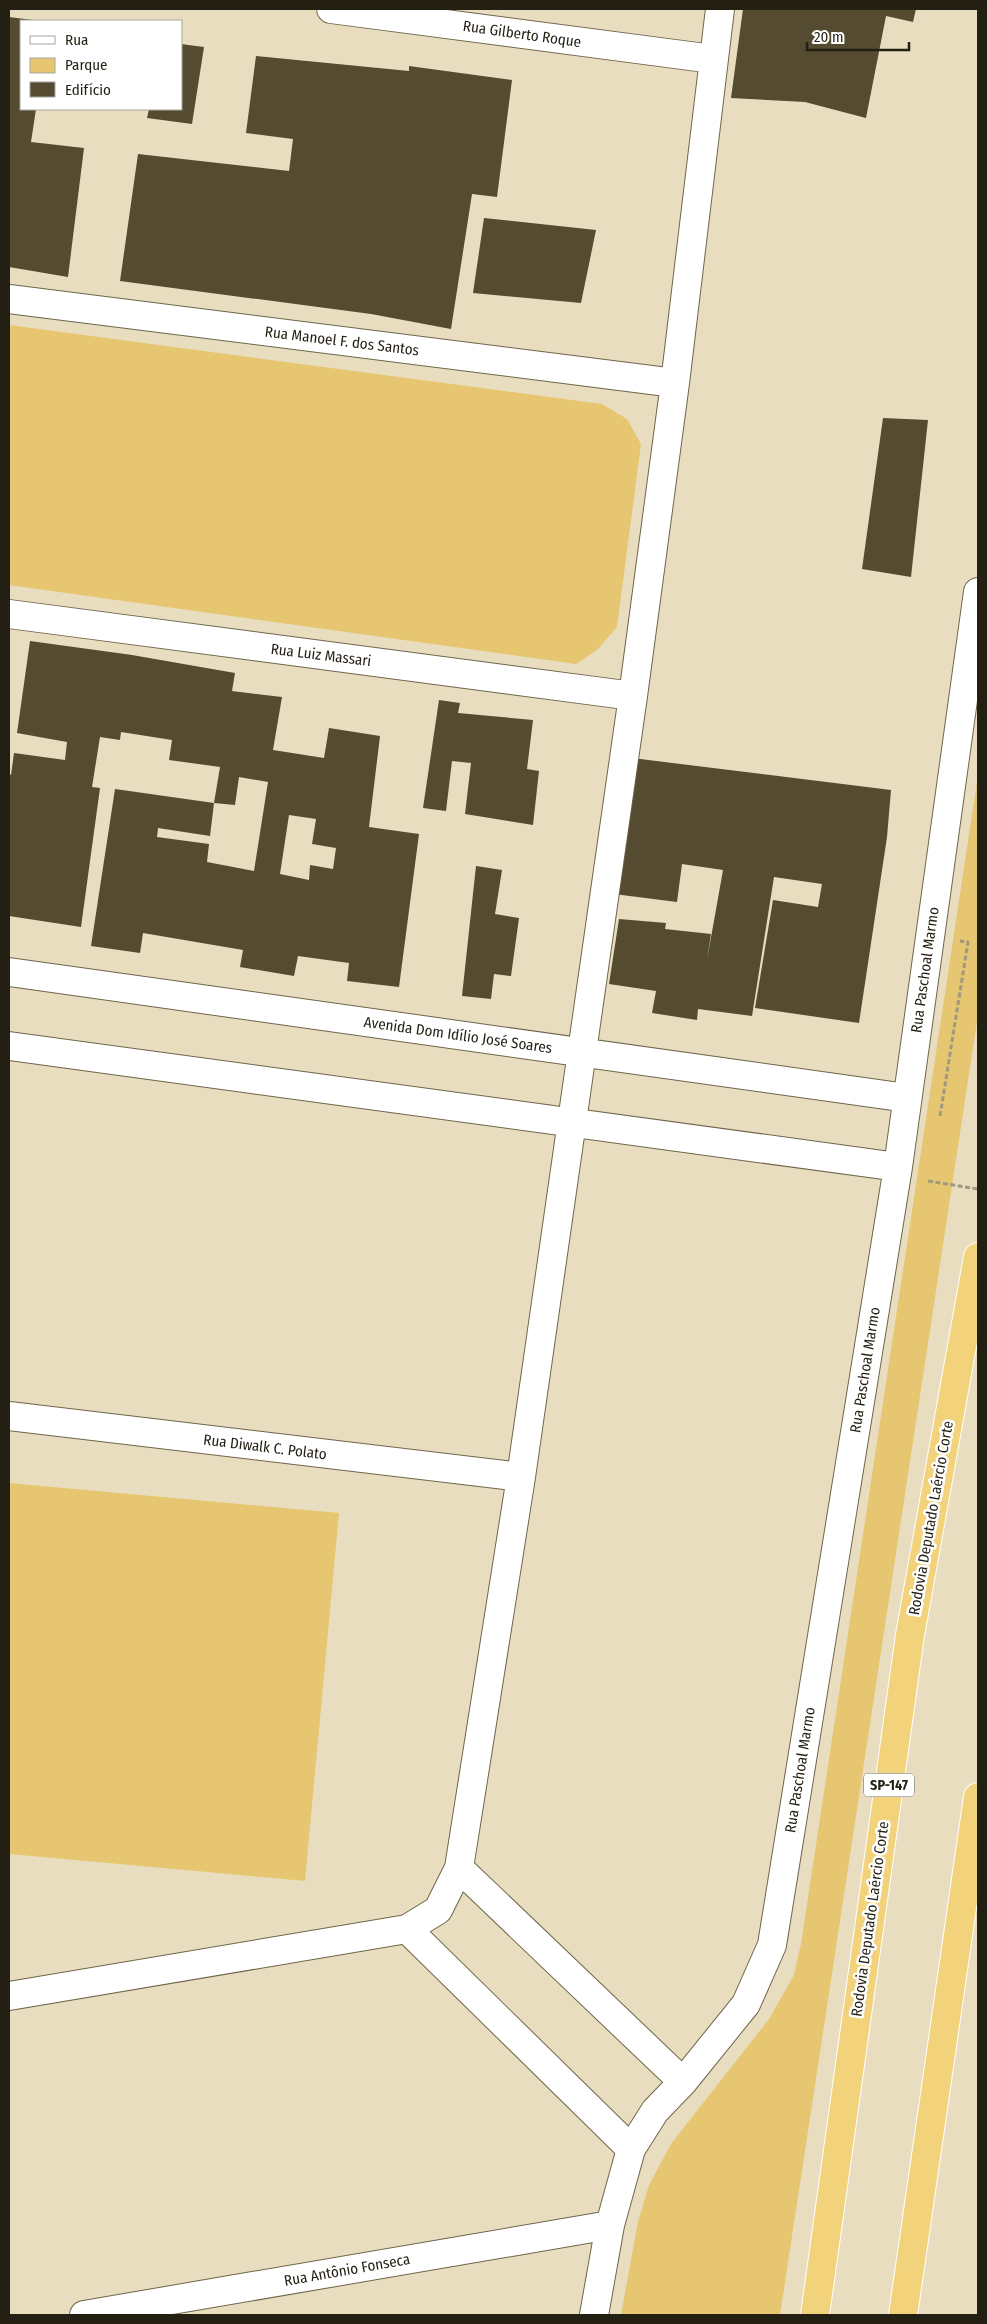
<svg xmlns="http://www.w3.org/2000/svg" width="987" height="2324" viewBox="0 0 987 2324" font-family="'Fira Sans Condensed',sans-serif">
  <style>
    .green { fill: #e6c670 }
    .building { fill: #544b30; fill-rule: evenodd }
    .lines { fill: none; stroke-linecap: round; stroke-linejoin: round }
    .minor-casing { stroke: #6f654a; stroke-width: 30 }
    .highway-casing { stroke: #fff; stroke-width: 30 }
    .path { stroke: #a19880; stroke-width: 3; stroke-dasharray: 5 2.5; stroke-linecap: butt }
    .minor { stroke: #fff; stroke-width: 28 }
    .highway { stroke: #f2d27b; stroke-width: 28 }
    .labels { text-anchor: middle; stroke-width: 5; stroke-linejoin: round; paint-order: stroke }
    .shield { fill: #fff; stroke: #65625a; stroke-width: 1 }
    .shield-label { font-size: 14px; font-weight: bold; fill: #231f13 }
    .street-label { font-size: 15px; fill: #231f13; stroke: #fff }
  </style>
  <rect width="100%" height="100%" fill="#e9ddbf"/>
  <path class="green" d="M 9,325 L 602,404 L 627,419 L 641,444 L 617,627 L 597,650 L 576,664 L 9,585 Z
    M 978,775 L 978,1015 L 780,2315 L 621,2315 L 638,2222 L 649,2185 L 671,2144 L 769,2019 L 794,1975 L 801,1944 Z
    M 9,1483 L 339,1513 L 305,1881 L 9,1854 Z"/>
  <path class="building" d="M 743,9 L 916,9 L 913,22 L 886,16 L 866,118 L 805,102 L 731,98 Z
    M 9,17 L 33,20 L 21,21 L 21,109 L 36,109 L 31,142 L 84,148 L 68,277 L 9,267 Z
    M 181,44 L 204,47 L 192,124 L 147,118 L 149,109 L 181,109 Z
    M 256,56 L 409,71 L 409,66 L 512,80 L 497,197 L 472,194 L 451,329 L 371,314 L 120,281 L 138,154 L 289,171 L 293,139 L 246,133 Z
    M 484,218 L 596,230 L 581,303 L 473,293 Z
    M 883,418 L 928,420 L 911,577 L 862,569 Z
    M 30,641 L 132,655 L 235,673 L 232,691 L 282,697 L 273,750 L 324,758 L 329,728 L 380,736 L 369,827 L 419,834 L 399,987 L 347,981 L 349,963 L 298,956 L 294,976 L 240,967 L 243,950 L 143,933 L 140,953 L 91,946 L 115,789 L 214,803 L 220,767 L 169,760 L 172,740 L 121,732 L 120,740 L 100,737 L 92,787 L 100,788 L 81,927 L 9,916 L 9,774 L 11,775 L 14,753 L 65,760 L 67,742 L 17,733 ZM 239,777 L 268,782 L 254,871 L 207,862 L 209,844 L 157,837 L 158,828 L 210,836 L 214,803 L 235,805 ZM 289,815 L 316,819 L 312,844 L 336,848 L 333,869 L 310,865 L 309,880 L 280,874 Z
    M 439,700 L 460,703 L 458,713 L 533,720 L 527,769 L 539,771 L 533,825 L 465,814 L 471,763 L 452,761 L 446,811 L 423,808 Z
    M 632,758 L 891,790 L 887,837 L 859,1023 L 755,1008 L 773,900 L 818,907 L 822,884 L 774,877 L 752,1016 L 698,1009 L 697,1020 L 652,1013 L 656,991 L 609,984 L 619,919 L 666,923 L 665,929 L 711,934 L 707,960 L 723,870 L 682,864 L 677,902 L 614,894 Z
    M 476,866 L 502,870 L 495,914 L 519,918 L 511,976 L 494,974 L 491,999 L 462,996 Z"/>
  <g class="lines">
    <defs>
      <path id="minor" d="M 331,9 L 713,59
        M 9,299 L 675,383
        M 9,614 L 633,696
        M 9,972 L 907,1098
        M 9,1046 L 898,1167
        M 9,1416 L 521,1477
        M 459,1868 L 683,2082
        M 407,1929 L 631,2149
        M 9,1996 L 407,1929 L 438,1910 L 459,1868 L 521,1477 L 633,696 L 675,383 L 720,9
        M 84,2315 L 610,2225
        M 594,2315 L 610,2225 L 631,2149 L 655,2111 L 683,2082 L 746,2004 L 772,1945 L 898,1167 L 978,592"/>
      <path id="highway" d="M 815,2315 L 910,1635 L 978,1257
        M 903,2315 L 978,1797"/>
    </defs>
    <use href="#minor" class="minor-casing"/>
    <use href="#highway" class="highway-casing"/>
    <path class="path" d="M 940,1116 L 968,942 L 960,941
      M 928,1181 L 978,1189"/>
    <use href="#minor" class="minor"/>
    <use href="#highway" class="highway"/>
  </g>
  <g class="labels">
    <rect class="shield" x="864" y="1773.5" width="50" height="23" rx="4"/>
    <g class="shield-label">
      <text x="889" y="1790">SP-147</text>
    </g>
    <g class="street-label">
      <text transform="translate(522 34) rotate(8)" y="5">Rua Gilberto Roque</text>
      <text transform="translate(342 341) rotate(7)" y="5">Rua Manoel F. dos Santos</text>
      <text transform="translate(321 655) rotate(7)" y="5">Rua Luiz Massari</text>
      <text transform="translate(925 970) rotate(-82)" y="5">Rua Paschoal Marmo</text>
      <text transform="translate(458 1035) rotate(8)" y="5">Avenida Dom Idílio José Soares</text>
      <text transform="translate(865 1370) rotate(-81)" y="5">Rua Paschoal Marmo</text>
      <text transform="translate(265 1447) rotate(7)" y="5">Rua Diwalk C. Polato</text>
      <text transform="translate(931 1518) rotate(-80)" y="5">Rodovia Deputado Laércio Corte</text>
      <text transform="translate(800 1770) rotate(-81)" y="5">Rua Paschoal Marmo</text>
      <text transform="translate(870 1919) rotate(-82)" y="5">Rodovia Deputado Laércio Corte</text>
      <text transform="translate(347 2270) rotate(-10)" y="5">Rua Antônio Fonseca</text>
    </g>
  </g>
  <rect width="987" height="2324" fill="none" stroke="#231f13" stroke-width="20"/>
  <rect x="20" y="20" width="162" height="90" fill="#ffffff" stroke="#a7a5a1"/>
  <rect x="30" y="36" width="25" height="8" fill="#ffffff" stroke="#a7a5a1"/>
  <text x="65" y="45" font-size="15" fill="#231f13">Rua</text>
  <rect x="30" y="58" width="25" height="15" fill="#e6c670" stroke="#a7a5a1"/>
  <text x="65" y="70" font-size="15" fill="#231f13">Parque</text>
  <rect x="30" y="82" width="25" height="15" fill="#544b30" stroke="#a7a5a1"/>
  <text x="65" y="95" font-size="15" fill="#231f13">Edifício</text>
  <path d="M807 42v8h102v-8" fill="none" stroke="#231f13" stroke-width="2.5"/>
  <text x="814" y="42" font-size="15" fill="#231f13" stroke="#ffffff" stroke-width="4" paint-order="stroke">20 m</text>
</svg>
